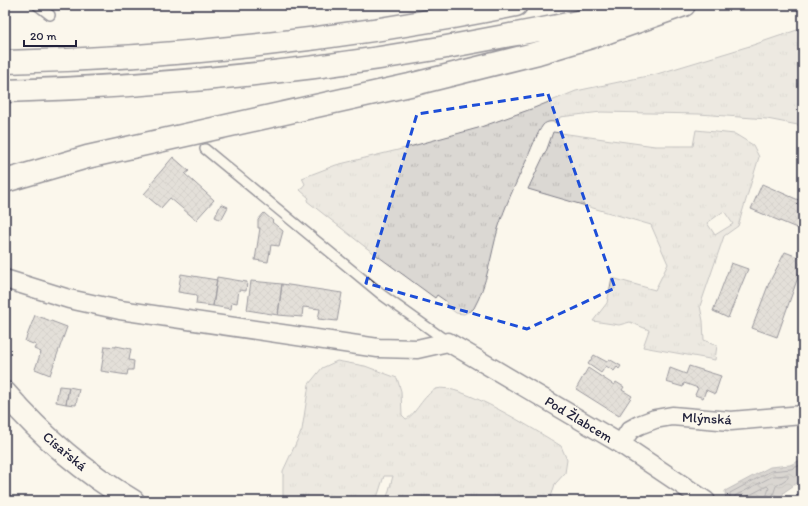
<svg xmlns="http://www.w3.org/2000/svg" width="808" height="506" viewBox="0 0 808 506" font-family="Itim,sans-serif">
  <style>
    .grass { fill: url(#grass-tufts); stroke: #7e7d87; fill-rule: evenodd }
    .water { fill: url(#water-waves); stroke: #787681 }
    .lines { fill: none; stroke-linecap: round; stroke-linejoin: round }
    .shore { stroke: #5b5a6a; stroke-width: 1 }
    .building { fill: url(#building-cross-hatch); stroke: #22223b }
    .lane-casing { stroke: #22223b; stroke-width: 12 }
    .street-casing { stroke: #22223b; stroke-width: 21 }
    .secondary-casing { stroke: #22223b; stroke-width: 25 }
    .highway-casing { stroke: #22223b; stroke-width: 25 }
    .lane { stroke: #fbf7ec; stroke-width: 9 }
    .street { stroke: #fbf7ec; stroke-width: 18 }
    .secondary { stroke: #fbf7ec; stroke-width: 22 }
    .highway { stroke: #fbf7ec; stroke-width: 22 }
    .marked { fill: none; stroke: #1d4ed8; stroke-width: 3; stroke-dasharray: 8 5; stroke-linejoin: round }
    .labels { text-anchor: middle; stroke-width: 4; stroke-linejoin: round; paint-order: stroke }
    .street-label { font-size: 14px; fill: #22223b; stroke: #fbf7ec }
  </style>
  <defs>
    <pattern id="grass-tufts" width="24" height="20" patternUnits="userSpaceOnUse"><rect width="24" height="20" fill="#dbd8d3"/><path d="M3 7l-1-3M5 7V3M7 7l1-3M15 17l-1-3M17 17v-4M19 17l1-3" fill="none" stroke="#bcb9b6"/></pattern>
    <pattern id="water-waves" width="16" height="10" patternUnits="userSpaceOnUse"><rect width="16" height="10" fill="#b1aeb0"/><path d="M0 5q4-4 8 0t8 0" fill="none" stroke="#908d90"/></pattern>
    <pattern id="building-cross-hatch" width="8" height="8" patternUnits="userSpaceOnUse"><rect width="8" height="8" fill="#c6c2c0"/><path d="M0 0l8 8M0 8l8-8" fill="none" stroke="#aaa6a6"/></pattern>
  </defs>
  <rect width="100%" height="100%" fill="#fbf7ec"/>
  <filter id="ink" filterUnits="userSpaceOnUse"><feTurbulence type="fractalNoise" baseFrequency=".025" numOctaves="2"/><feDisplacementMap in="SourceGraphic" scale="8" xChannelSelector="R" yChannelSelector="G"/><feConvolveMatrix kernelMatrix="1 2 1 2 8 2 1 2 1" color-interpolation-filters="sRGB"/></filter>
  <g filter="url(#ink)">
    <path class="grass" d="M 803,28 L 803,126 L 767,119 L 699,114 L 601,112 L 560,117 L 557,123 C 553,121 547,121 543,125 C 537,133 530,152 526,161 C 516,183 505,206 498,229 C 491,254 487,285 474,308 C 472,311 467,312 464,314 L 456,313 L 446,305 L 447,302 L 437,295 L 435,298 L 364,246 L 307,201 L 309,198 L 300,190 L 305,184 L 302,178 L 336,165 L 398,150 L 478,128 L 534,108 L 576,91 L 657,74 L 753,45 Z
      M 696,130 L 735,134 L 753,145 L 759,157 L 738,226 L 724,236 L 700,306 L 703,321 L 704,340 L 717,345 L 715,360 L 643,347 L 649,330 L 630,322 L 619,325 L 593,321 L 607,303 L 612,278 L 655,290 L 668,264 L 651,225 L 528,189 L 547,149 L 553,132 L 655,146 L 693,146 ZM 724,211 L 733,224 L 715,235 L 707,223 Z
      M 337,361 L 365,366 L 397,378 L 401,391 L 402,415 L 406,419 C 414,417 424,394 436,389 C 458,381 540,433 561,446 L 567,460 L 565,473 L 555,484 L 551,497 L 548,501 L 386,501 L 393,476 L 384,476 L 376,501 L 283,501 L 283,471 L 302,430 L 309,384 L 322,368 Z"/>
    <path class="water" d="M 803,459 L 803,479 L 784,492 L 780,501 L 726,501 L 725,491 L 770,467 L 790,465 Z"/>
    <g class="lines">
      <path class="shore" d="M 730,501 L 730,493 L 771,471 L 791,469 L 803,464
        M 735,501 L 735,496 L 773,476 L 788,475 L 788,478 L 776,486 L 771,501
        M 741,501 L 742,499 L 767,486 L 769,488 L 765,501"/>
    </g>
    <path class="building" d="M 173,157 L 189,171 L 185,174 L 214,200 L 196,220 L 170,198 L 161,208 L 144,194 L 152,185 L 151,183 Z
      M 762,184 L 803,202 L 803,220 L 799,229 L 751,209 Z
      M 221,204 L 228,207 L 221,220 L 215,217 Z
      M 264,213 L 273,221 L 272,222 L 283,231 L 279,246 L 271,245 L 268,262 L 255,260 L 260,228 L 258,228 L 258,220 Z
      M 785,252 L 803,259 L 803,263 L 777,337 L 752,328 L 769,283 Z
      M 731,263 L 748,269 L 728,318 L 713,311 Z
      M 181,274 L 217,280 L 213,306 L 196,304 L 197,295 L 178,292 Z
      M 217,277 L 247,282 L 246,291 L 239,290 L 237,303 L 232,302 L 231,309 L 213,306 Z
      M 251,281 L 282,284 L 278,315 L 247,310 Z
      M 282,284 L 342,293 L 337,321 L 318,319 L 320,309 L 303,307 L 302,317 L 278,315 Z
      M 35,315 L 67,327 L 50,375 L 35,369 L 41,352 L 34,349 L 36,345 L 25,341 Z
      M 105,346 L 116,347 L 116,346 L 131,349 L 129,360 L 134,361 L 133,370 L 128,370 L 127,375 L 101,371 Z
      M 594,355 L 607,362 L 609,359 L 621,366 L 619,369 L 617,367 L 614,371 L 606,366 L 601,373 L 588,364 Z
      M 689,366 L 721,376 L 715,394 L 706,390 L 703,398 L 695,395 L 698,388 L 684,383 L 683,387 L 666,382 L 670,368 L 686,374 Z
      M 588,368 L 614,385 L 616,382 L 624,387 L 622,390 L 632,396 L 619,416 L 576,389 Z
      M 59,386 L 69,387 L 66,404 L 56,402 Z
      M 69,387 L 79,389 L 76,405 L 66,404 Z"/>
    <g class="lines">
      <defs>
        <path id="lane" d="M 37,5 L 50,15
          M 205,149 L 382,295 L 448,342"/>
        <path id="street" d="M 5,279 L 69,299 L 120,310 L 378,348 L 417,349 L 448,342 L 621,444 L 706,501
          M 621,444 L 630,430 L 639,425 L 655,419 L 672,416 L 731,421 L 803,415"/>
        <path id="secondary" d="M 5,393 C 41,435 85,473 133,501"/>
        <path id="highway" d="M 5,62 C 177,58 347,39 516,5
          M 5,91 C 173,86 340,69 505,36 C 551,28 596,19 641,7
          M 5,181 L 87,157 L 410,85 L 538,53 L 608,32 L 684,5"/>
      </defs>
      <use href="#lane" class="lane-casing"/>
      <use href="#street" class="street-casing"/>
      <use href="#secondary" class="secondary-casing"/>
      <use href="#highway" class="highway-casing"/>
      <use href="#lane" class="lane"/>
      <use href="#street" class="street"/>
      <use href="#secondary" class="secondary"/>
      <use href="#highway" class="highway"/>
    </g>
  </g>
  <path d="M0 0H808V506H0ZM 548,94 L 615,288 L 527,329 L 366,283 L 417,114 Z" fill="#fbf7ec" fill-opacity=".55" fill-rule="evenodd"/>
  <path class="marked" d="M 548,94 L 615,288 L 527,329 L 366,283 L 417,114 Z"/>
  <g class="labels">
    <g class="street-label">
      <text transform="translate(707 418) rotate(3)" y="5">Mlýnská</text>
      <text transform="translate(579 419) rotate(31)" y="5">Pod Žlabcem</text>
      <text transform="translate(65 451) rotate(40)" y="5">Císařská</text>
    </g>
  </g>
  <rect width="808" height="506" fill="none" stroke="#fbf7ec" stroke-width="20"/>
  <rect x="10" y="10" width="788" height="486" fill="none" stroke="#22223b" stroke-width="1.5" filter="url(#ink)"/>
  <path d="M24 40v6h52v-6" fill="none" stroke="#22223b" stroke-width="2"/>
  <text x="30" y="40" font-size="12" fill="#22223b" stroke="#fbf7ec" stroke-width="3" paint-order="stroke">20 m</text>
</svg>
